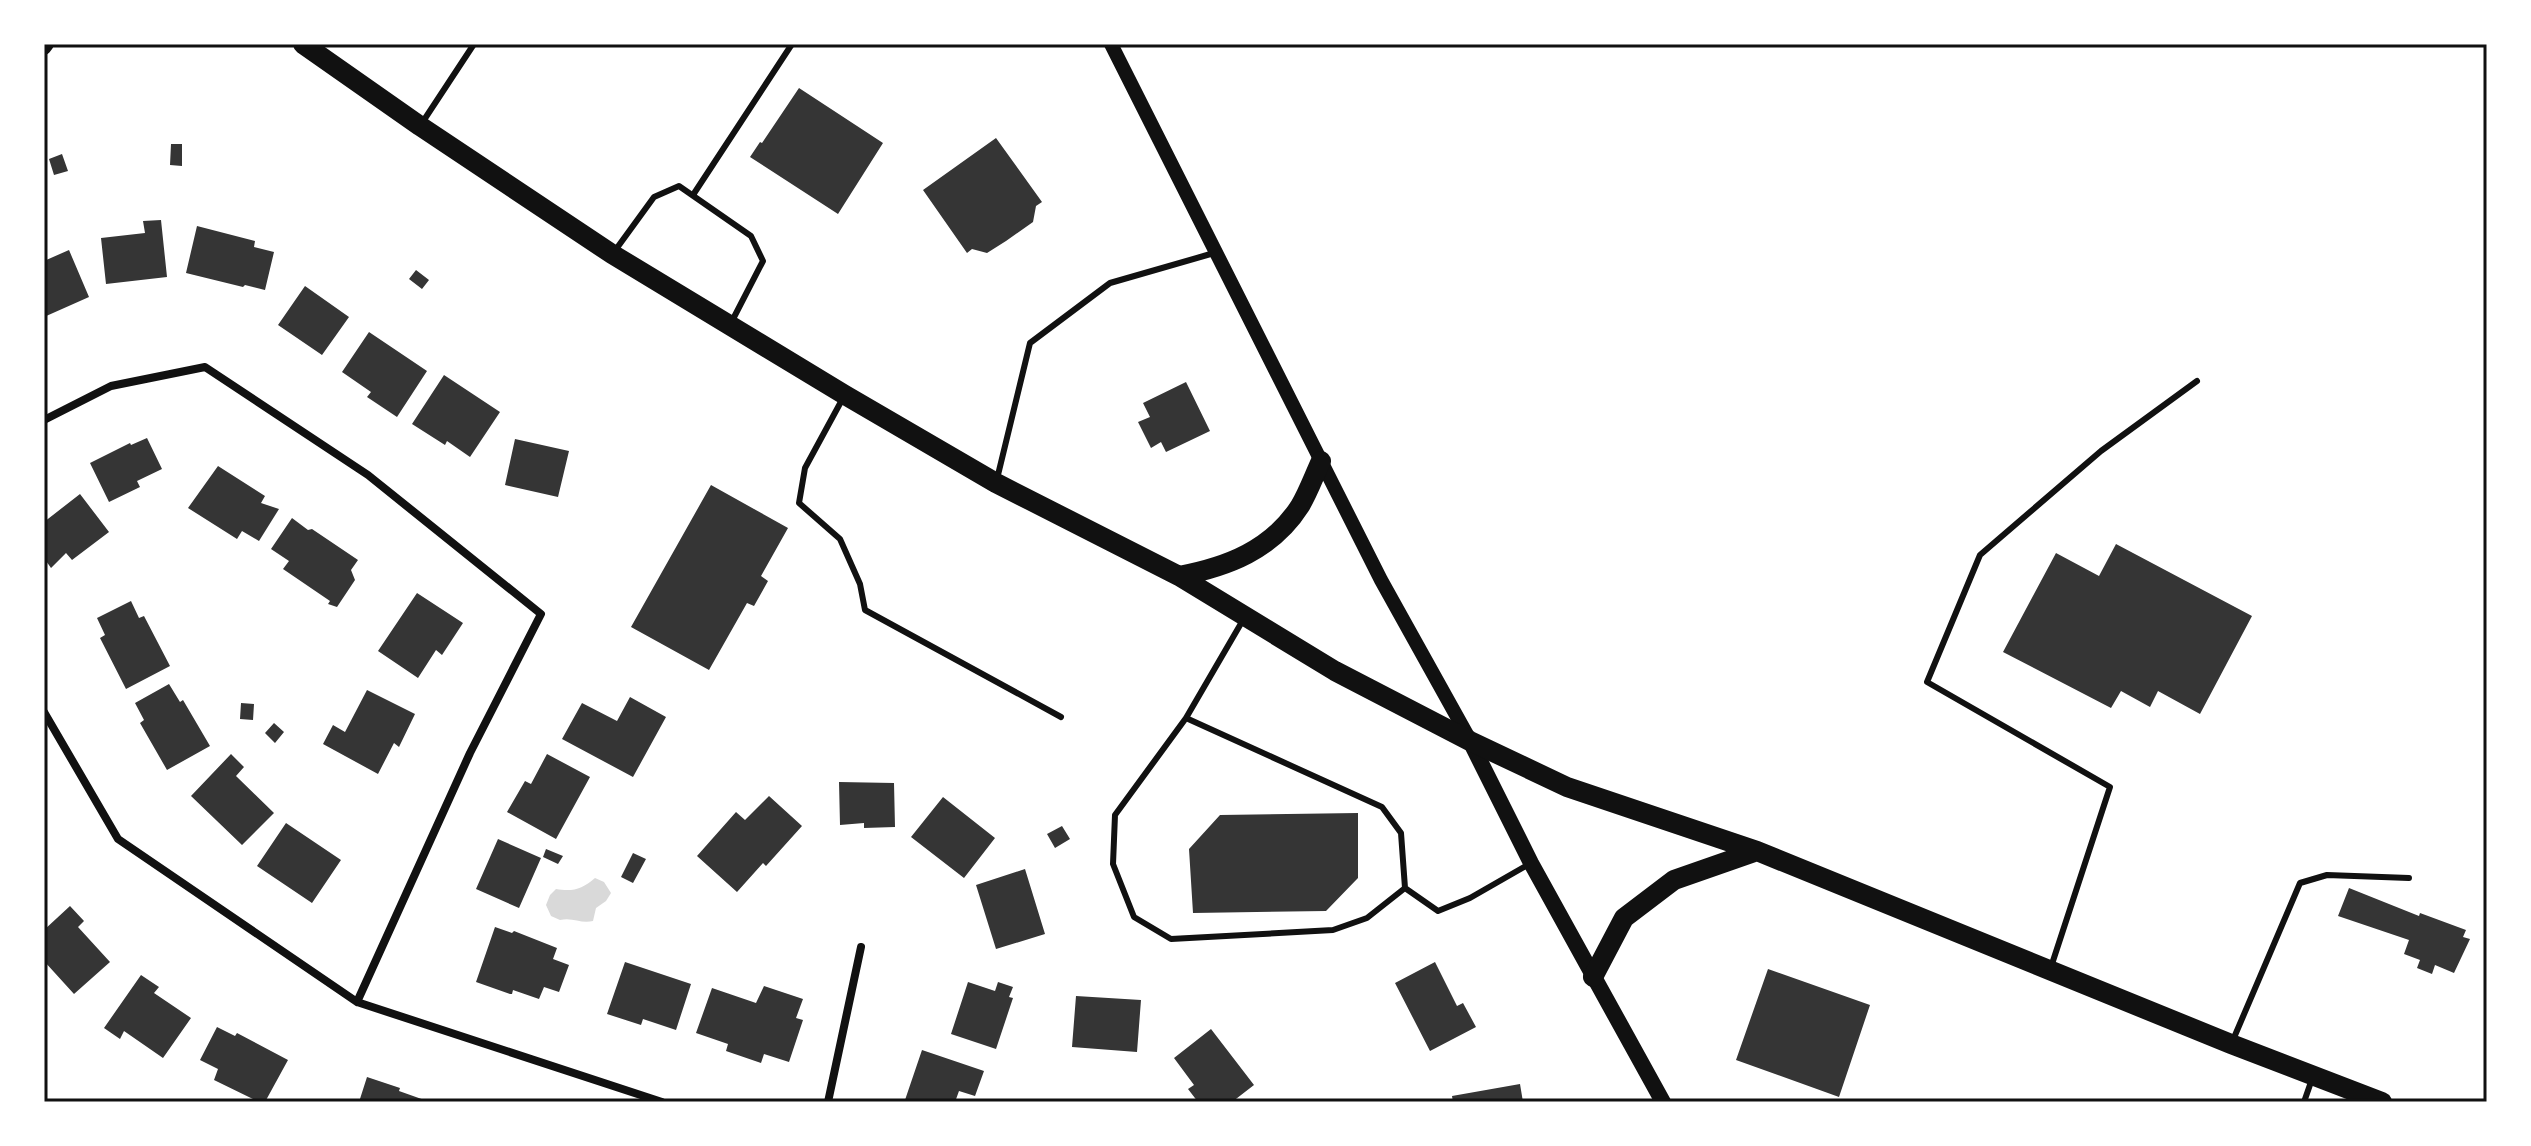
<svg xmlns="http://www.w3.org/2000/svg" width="2531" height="1146" viewBox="0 0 2531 1146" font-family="'Golos Text',sans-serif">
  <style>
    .water { fill: #d9d9d9 }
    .building { fill: #353535 }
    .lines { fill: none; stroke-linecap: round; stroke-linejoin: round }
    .service { stroke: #111; stroke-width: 6 }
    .minor { stroke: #111; stroke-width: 8 }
    .tertiary { stroke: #111; stroke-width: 14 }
    .secondary { stroke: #111; stroke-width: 16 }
    .primary { stroke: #111; stroke-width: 20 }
    .neatline { fill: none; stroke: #111; stroke-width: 3 }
  </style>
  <rect width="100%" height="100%" fill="#fff"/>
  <path class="water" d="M 595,878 L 604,882 L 611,893 L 606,901 L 596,908 L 593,921 C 581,924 573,917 560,920 L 551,916 L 546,905 L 550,895 L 556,889 C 573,892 582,889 595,878 Z"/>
  <path class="building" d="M 799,88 L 883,143 L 838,214 L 750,157 L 760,142 L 762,143 Z
    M 996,138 L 1042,202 L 1036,206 L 1033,222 L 1006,241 L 987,253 L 972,249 L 967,253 L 923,190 Z
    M 171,144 L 182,144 L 182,166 L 170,165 Z
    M 62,154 L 68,171 L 54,175 L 49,159 Z
    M 161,220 L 167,277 L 106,284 L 101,238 L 145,233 L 143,221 Z
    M 197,226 L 255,241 L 254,247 L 274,252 L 265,290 L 245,285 L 243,287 L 186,273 Z
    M 69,250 L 89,297 L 44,317 L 44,261 Z
    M 416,270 L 429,280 L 422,289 L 409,279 Z
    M 305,286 L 349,317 L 322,355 L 278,325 Z
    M 369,332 L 427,371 L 397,417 L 367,397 L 371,392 L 342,372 Z
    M 444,375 L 500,412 L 470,457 L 447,441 L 445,445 L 412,424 Z
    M 1186,382 L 1210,431 L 1166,452 L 1161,442 L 1151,448 L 1138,422 L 1150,417 L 1143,403 Z
    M 147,438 L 162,469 L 137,481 L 140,487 L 109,502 L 90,463 L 130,443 L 131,445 Z
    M 515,439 L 569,451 L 558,497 L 505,485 Z
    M 218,466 L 265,496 L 261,503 L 279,509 L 259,541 L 242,531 L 237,539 L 188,508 Z
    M 711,485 L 788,528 L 761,576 L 768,581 L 754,606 L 747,603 L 709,670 L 631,627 Z
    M 80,494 L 109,532 L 72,560 L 66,553 L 51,568 L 44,558 L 44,531 L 47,529 L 44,522 Z
    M 292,518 L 308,530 L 312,529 L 358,560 L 351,570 L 355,580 L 337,607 L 328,604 L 330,601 L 283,569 L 289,561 L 271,549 Z
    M 2116,544 L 2252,616 L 2200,714 L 2158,691 L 2150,707 L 2121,691 L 2111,708 L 2003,652 L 2056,553 L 2099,576 Z
    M 417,593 L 463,623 L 442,655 L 436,650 L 418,678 L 378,651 Z
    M 131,601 L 139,618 L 144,616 L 170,666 L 126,689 L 100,638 L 105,635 L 97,618 Z
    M 169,684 L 180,702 L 183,700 L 210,746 L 167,770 L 140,723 L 144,720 L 135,703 Z
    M 367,690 L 415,714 L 399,747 L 394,743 L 378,774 L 323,744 L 333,725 L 345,732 Z
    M 630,697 L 666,717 L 633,777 L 562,739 L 582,703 L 617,721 Z
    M 241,703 L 254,704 L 253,720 L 240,719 Z
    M 274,723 L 284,732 L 275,743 L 265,733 Z
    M 231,754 L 244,767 L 236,776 L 274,813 L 242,845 L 191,796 Z
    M 547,754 L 590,777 L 556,839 L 507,812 L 525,781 L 531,784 Z
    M 839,782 L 894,783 L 895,827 L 864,828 L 864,823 L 840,825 Z
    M 769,796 L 802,826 L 766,866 L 763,863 L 737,892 L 697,856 L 736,812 L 745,820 Z
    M 943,797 L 995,838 L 964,878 L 911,837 Z
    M 1358,813 L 1358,878 L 1326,911 L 1193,913 L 1189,849 L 1220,815 Z
    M 286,823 L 341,860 L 312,903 L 257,866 Z
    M 1062,826 L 1070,839 L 1055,848 L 1047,834 Z
    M 498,839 L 541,858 L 519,908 L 476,889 Z
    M 546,849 L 563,856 L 558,864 L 543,857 Z
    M 633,853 L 646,859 L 633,883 L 621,877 Z
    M 1025,869 L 1045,934 L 996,949 L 976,885 Z
    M 2349,888 L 2419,916 L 2420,913 L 2466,930 L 2463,937 L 2470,939 L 2454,973 L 2435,965 L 2432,974 L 2417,968 L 2420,960 L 2404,954 L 2409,940 L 2338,916 Z
    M 70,906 L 84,921 L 78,927 L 110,962 L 74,994 L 44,961 L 44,930 Z
    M 495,927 L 512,933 L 514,931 L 557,948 L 553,959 L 569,965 L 559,992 L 544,987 L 539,999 L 513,990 L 512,994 L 510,994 L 476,982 Z
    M 625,962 L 691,984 L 676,1030 L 643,1019 L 641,1025 L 607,1014 Z
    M 1435,962 L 1457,1006 L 1463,1003 L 1476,1027 L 1430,1051 L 1395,983 Z
    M 1768,969 L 1870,1005 L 1839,1097 L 1736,1060 Z
    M 141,975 L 159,987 L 154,993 L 191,1018 L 163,1058 L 124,1031 L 120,1039 L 104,1028 Z
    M 968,982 L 995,991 L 998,982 L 1013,987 L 1009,997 L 1013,998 L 996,1049 L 951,1034 Z
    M 764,986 L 803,999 L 796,1018 L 803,1020 L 789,1062 L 764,1054 L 761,1063 L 726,1051 L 728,1044 L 696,1033 L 712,988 L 756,1003 Z
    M 1076,996 L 1141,1000 L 1137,1052 L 1072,1047 Z
    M 217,1027 L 235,1036 L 237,1033 L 288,1060 L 265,1102 L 259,1102 L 214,1080 L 218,1069 L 200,1060 Z
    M 1211,1029 L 1254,1085 L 1232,1102 L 1198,1102 L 1188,1089 L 1194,1085 L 1174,1058 Z
    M 922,1050 L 984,1071 L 975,1096 L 959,1091 L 955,1102 L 912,1102 L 905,1100 Z
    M 367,1077 L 400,1088 L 399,1091 L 430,1102 L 359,1102 Z
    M 1520,1084 L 1523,1102 L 1453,1102 L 1452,1096 Z"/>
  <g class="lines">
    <path class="service" d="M 422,123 L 474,44
      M 693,195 L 792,44
      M 614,252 L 654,197 L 679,186 L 751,236 L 763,261 L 731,323
      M 843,398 L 805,468 L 799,503 L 840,539 L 860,584 L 865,610 L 1061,717
      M 997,479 L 1030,343 L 1110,283 L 1214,253
      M 1186,718 L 1243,620
      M 1405,888 L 1367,918 L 1333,930 L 1171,939 L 1134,917 L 1113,864 L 1115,815 L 1186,718 L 1382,807 L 1401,833 L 1405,888 L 1438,911 L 1470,898 L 1531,863
      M 2051,967 L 2110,787 L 1927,682 L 1980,555 L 2101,451 L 2197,381
      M 2233,1040 L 2300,883 L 2327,875 L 2409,878
      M 2304,1102 L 2312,1079"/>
    <path class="minor" d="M 44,420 L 111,386 L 205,367 L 368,475 L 541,614 L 470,753 L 357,1002
      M 44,712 L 118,839 L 357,1002 L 662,1102
      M 828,1102 L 861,947"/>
    <path class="tertiary" d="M 1111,44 L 1381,580 L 1470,740
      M 44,48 L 47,44"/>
    <path class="secondary" d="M 1470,741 L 1531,863 L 1663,1102"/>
    <path class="primary" d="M 303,44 L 420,126 L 612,254 L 845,395 L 996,483 L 1179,576 L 1335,671 L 1470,741 L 1567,787 L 1757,851 L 2231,1044 L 2382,1102
      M 1179,576 C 1227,567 1272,550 1300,506 C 1308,493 1314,476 1321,461
      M 1593,977 L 1624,918 L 1674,880 L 1757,851"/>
  </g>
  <rect width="2531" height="1146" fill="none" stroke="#ffffff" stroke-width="92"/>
  <rect x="46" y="46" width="2439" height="1054" class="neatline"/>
</svg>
